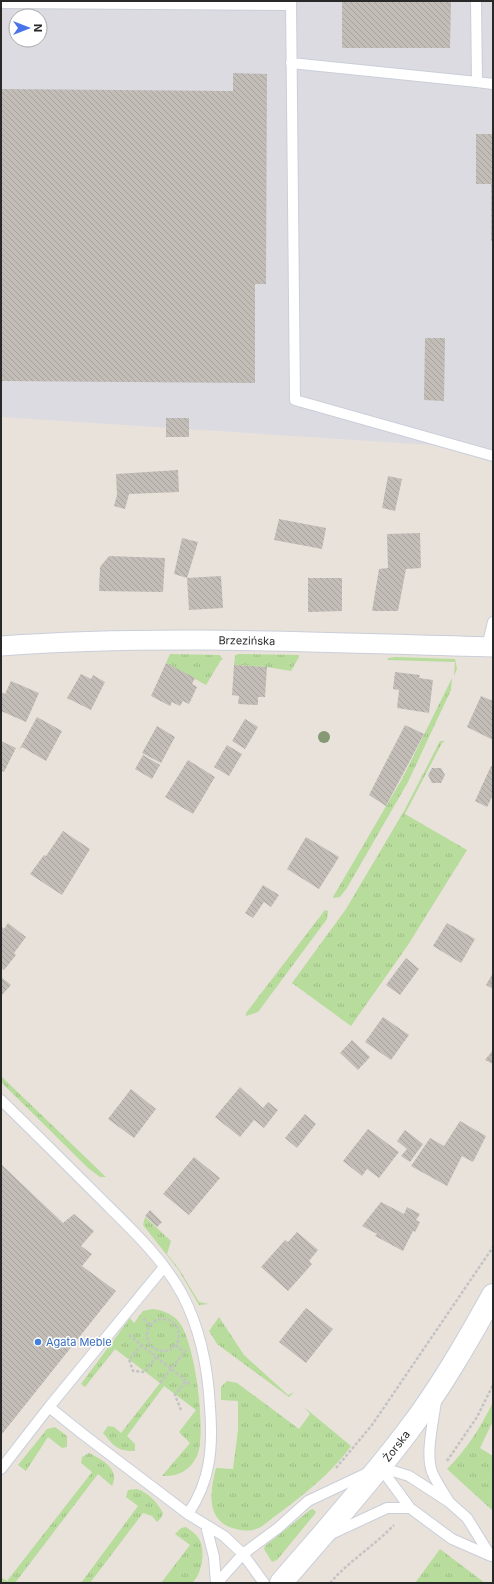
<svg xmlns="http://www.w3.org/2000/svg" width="494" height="1584" viewBox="0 0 494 1584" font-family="Inter,sans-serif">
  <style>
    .industrial { fill: #dddbe2; fill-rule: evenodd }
    .grass { fill: url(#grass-tufts) }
    .building { fill: url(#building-back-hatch) }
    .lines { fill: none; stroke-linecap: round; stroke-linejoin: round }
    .service-casing { stroke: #c9ced9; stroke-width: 12 }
    .minor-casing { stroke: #c9ced9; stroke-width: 21 }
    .secondary-casing { stroke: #c9ced9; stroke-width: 24 }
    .path { stroke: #c3c3c3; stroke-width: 2.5; stroke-dasharray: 3 2; stroke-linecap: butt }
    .service { stroke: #fff; stroke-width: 10 }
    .minor { stroke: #fff; stroke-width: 19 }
    .secondary { stroke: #fff; stroke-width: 22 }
    .tree { fill: #849974 }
    .shop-dot { fill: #3f7fe0; stroke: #fff; stroke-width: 1.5 }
    .labels { text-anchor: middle; stroke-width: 3; stroke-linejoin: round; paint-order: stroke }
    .street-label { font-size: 11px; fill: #282828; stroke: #fff }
    .shop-label { font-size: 11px; fill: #366cbe; stroke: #fff; text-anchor: start }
  </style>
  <defs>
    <pattern id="grass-tufts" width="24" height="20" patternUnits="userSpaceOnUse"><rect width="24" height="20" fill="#b7dc9c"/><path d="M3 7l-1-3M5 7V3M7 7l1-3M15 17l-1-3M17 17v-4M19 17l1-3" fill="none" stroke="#9dbd86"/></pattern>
    <pattern id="building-back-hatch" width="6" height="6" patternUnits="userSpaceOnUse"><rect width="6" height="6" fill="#c2bdb7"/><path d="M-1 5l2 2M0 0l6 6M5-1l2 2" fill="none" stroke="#a7a29d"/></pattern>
  </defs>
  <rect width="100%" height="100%" fill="#e9e2db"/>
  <path class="industrial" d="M 1,1 L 493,1 L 493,449 L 1,417 ZM 16,16 L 40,16 L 40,40 L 16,40 Z"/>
  <path class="grass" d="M 170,654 L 220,655 L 223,660 L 221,660 L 206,685 L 166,663 Z
    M 238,654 L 299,655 L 299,657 L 291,671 L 267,667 L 234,665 L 235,656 Z
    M 395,657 L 455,659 L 457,669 L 454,676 L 455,662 L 387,660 L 388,658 Z
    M 452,678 L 451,690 L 408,782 L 347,888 L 340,897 L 334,898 L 333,897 L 402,779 Z
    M 440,741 L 445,741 L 442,743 L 405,814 L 467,850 L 408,945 L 351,1026 L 292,983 L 346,909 L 404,811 Z
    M 325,910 L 328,911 L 327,919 L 258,1012 L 246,1016 L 246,1013 Z
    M 1,1076 L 106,1177 L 100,1177 L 88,1168 L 1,1082 Z
    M 145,1217 L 171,1241 L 167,1254 L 179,1269 L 199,1302 L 209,1304 L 199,1305 L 178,1269 L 143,1225 Z
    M 152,1309 C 163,1310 173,1314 179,1322 C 195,1341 207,1434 197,1456 C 190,1471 177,1477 162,1476 L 190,1443 L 179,1432 L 196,1410 L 164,1386 L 127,1436 L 135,1444 L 135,1451 C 117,1451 114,1446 103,1433 L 108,1426 L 114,1427 L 121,1433 L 160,1383 L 115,1349 L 85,1387 L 81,1384 L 130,1318 L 134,1323 L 143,1311 Z
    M 219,1317 L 244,1355 L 288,1395 L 294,1392 L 289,1397 L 217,1344 L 209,1331 Z
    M 227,1381 L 237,1383 L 299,1429 L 310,1414 L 304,1407 L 351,1446 C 328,1478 296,1500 265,1524 C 256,1531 247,1532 236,1529 C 205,1522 210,1492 216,1468 L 233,1469 L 238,1430 L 238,1401 L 221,1400 L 221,1387 Z
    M 493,1402 L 493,1421 L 480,1448 L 493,1456 L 493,1511 L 447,1469 C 467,1449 481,1427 493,1402 Z
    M 55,1427 L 67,1436 L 67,1447 L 62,1448 L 48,1437 L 26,1471 L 18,1465 L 47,1429 Z
    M 89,1453 C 103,1460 120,1469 112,1486 L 98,1474 L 15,1583 L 1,1583 L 1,1577 L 7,1581 L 92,1472 L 81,1463 L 82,1457 Z
    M 137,1489 C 149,1493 157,1502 163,1513 L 161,1518 L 157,1522 L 152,1516 L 143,1513 L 90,1583 L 81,1583 L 138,1506 L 126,1497 L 128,1490 Z
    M 313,1509 L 316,1512 L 314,1515 L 277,1560 L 272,1562 L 264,1549 L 265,1546 L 310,1510 Z
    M 186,1527 C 189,1529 193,1532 196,1535 C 207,1546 203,1573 192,1583 L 161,1583 L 190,1545 L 175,1534 L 181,1528 Z
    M 440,1549 L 485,1583 L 415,1583 Z"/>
  <path class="building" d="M 342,1 L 451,1 L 450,48 L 342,48 Z
    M 233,73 L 267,74 L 266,284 L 255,284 L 255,383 L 1,381 L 1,89 L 233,91 Z
    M 476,134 L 493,134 L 493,241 L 491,241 L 491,184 L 476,184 Z
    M 425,338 L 445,338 L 444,401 L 424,400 Z
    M 166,418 L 189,418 L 189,437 L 166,437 Z
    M 178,470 L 179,492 L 129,494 L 125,509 L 114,506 L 117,495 L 116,474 Z
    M 388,476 L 402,479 L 395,511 L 382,508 Z
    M 279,519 L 326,528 L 322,549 L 274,540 Z
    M 420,533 L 421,568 L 406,569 L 398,611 L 372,611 L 379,569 L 388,568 L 387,534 Z
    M 182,538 L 198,542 L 187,578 L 174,574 Z
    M 109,556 L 165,558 L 163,592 L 99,591 L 100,567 Z
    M 221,576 L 223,608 L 189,610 L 187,578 Z
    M 308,578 L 342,578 L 342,611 L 308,612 Z
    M 166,663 L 195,678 L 192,684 L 197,687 L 189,704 L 183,701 L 180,706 L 172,702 L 170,706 L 151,696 Z
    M 234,665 L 267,667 L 265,697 L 258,697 L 258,705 L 238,704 L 239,696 L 232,695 Z
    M 395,672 L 420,675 L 419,678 L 433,680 L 429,713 L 397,708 L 399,690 L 393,689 Z
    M 81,674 L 91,679 L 93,675 L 105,682 L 91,710 L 67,698 Z
    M 11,681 L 39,693 L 26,722 L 1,711 L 1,692 L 5,694 Z
    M 481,696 L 493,701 L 493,740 L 467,727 Z
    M 37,717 L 62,731 L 46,761 L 22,747 L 19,750 Z
    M 245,719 L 258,727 L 245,749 L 232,741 Z
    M 405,725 L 424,734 L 386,806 L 369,795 Z
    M 157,726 L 175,737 L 161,763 L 142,753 Z
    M 1,741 L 16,748 L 4,772 L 1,770 Z
    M 227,745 L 242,754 L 229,776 L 214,767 Z
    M 143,755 L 160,765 L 152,779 L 135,769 Z
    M 188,760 L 215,777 L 193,814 L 165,797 Z
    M 491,766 L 493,767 L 493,795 L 487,807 L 475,801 Z
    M 432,768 L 441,768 L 445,775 L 441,783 L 432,783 L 428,775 Z
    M 63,831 L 90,849 L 62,895 L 30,874 L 44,855 L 46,856 Z
    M 306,837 L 339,857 L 319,889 L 287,869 Z
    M 263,885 L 279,895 L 271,907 L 264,902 L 253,918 L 245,913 Z
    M 8,923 L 26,937 L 14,953 L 16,955 L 4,970 L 1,967 L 1,926 L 4,929 Z
    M 447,923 L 475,939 L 461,963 L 433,946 Z
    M 406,958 L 419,969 L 400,995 L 386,985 Z
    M 493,973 L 493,989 L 486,985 Z
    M 1,977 L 11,985 L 1,996 Z
    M 383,1017 L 409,1035 L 391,1060 L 365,1042 Z
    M 352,1040 L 370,1057 L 358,1070 L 340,1053 Z
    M 493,1050 L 493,1064 L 485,1060 Z
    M 240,1087 L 263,1108 L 268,1102 L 278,1110 L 264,1128 L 254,1120 L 240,1137 L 215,1117 Z
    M 131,1089 L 156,1109 L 134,1138 L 108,1119 Z
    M 305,1114 L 316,1124 L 297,1148 L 285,1138 Z
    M 460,1121 L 486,1136 L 473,1162 L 462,1156 L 447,1186 L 411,1166 L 430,1138 L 444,1146 Z
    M 368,1129 L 399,1152 L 379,1178 L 367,1169 L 362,1176 L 343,1161 Z
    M 405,1130 L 423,1144 L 410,1162 L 401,1156 L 407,1149 L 397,1141 Z
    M 194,1157 L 220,1178 L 189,1215 L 163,1194 Z
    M 1,1164 L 63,1223 L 74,1214 L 94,1231 L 81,1246 L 92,1254 L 82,1266 L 116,1291 L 2,1434 Z
    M 381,1202 L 404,1214 L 407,1207 L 420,1214 L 416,1220 L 420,1222 L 415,1232 L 413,1231 L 403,1251 L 375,1236 L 377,1234 L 362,1226 Z
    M 150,1210 L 162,1222 L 157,1227 L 145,1216 Z
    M 297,1232 L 318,1250 L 309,1261 L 312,1264 L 288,1291 L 261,1267 L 285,1240 L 288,1242 Z
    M 306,1308 L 333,1329 L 306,1363 L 279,1342 Z"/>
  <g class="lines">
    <defs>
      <path id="service" d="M 291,1 L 295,400 L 493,456
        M 1,3 L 291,5
        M 291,63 L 477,82 L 476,1
        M 477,82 L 493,84
        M 487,647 L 493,622
        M 1,1100 C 34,1132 67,1165 100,1198 C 129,1227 162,1257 182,1294 C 200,1328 208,1369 210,1407 C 213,1447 211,1480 188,1514
        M 436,1400 C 434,1420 425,1453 432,1472 C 436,1482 444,1493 449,1502
        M 49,1407 L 164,1267
        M 380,1467 L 410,1508
        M 1,1469 L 49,1407 L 84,1435 L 188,1514 L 224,1536 L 243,1554 L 264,1583
        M 206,1526 L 214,1557 L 216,1583
        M 329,1535 L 387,1508 L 410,1508 L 452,1539 L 491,1556
        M 217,1583 L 243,1554 L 278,1528 L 308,1501 L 380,1467 L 409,1476 L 449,1502 L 467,1518 L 490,1555"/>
      <g id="minor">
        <path id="s1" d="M 1,646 C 165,634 329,643 493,647"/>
      </g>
      <g id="secondary">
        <path id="s2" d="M 281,1583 C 324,1533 368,1484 408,1431 C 440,1389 467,1342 493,1295"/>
      </g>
    </defs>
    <use href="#service" class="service-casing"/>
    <use href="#minor" class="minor-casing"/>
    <use href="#secondary" class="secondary-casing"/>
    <path class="path" d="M147 1335a16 16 0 1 1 32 0a16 16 0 1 1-32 0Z
      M 143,1319 L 151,1325
      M 129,1335 L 191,1385
      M 142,1345 L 129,1359 L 133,1371 L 145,1372 L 156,1357
      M 176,1345 L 184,1352
      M 160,1383 L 186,1350
      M 181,1410 L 175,1395 L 186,1381
      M 447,1461 L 477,1417 L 493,1385
      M 336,1468 L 372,1425 L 493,1247
      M 330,1583 C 349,1561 374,1546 394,1525"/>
    <use href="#service" class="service"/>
    <use href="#minor" class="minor"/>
    <use href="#secondary" class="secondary"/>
  </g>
  <circle class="tree" cx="324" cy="737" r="6"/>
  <circle class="shop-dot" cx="38" cy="1342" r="4"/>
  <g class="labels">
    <g class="street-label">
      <text dy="4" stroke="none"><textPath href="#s1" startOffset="246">Brzezińska</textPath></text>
      <text dy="4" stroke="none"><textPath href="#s2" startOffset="179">Żorska</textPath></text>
    </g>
    <g class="shop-label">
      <text x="46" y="1346">Agata Meble</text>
    </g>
  </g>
  <rect width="494" height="1584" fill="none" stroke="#282828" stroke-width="4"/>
  <g transform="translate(28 28) rotate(90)"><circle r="19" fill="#ffffff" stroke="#a9a9a9"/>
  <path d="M0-3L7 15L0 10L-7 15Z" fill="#4873ea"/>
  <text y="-6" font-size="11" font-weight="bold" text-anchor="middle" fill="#282828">N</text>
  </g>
</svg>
